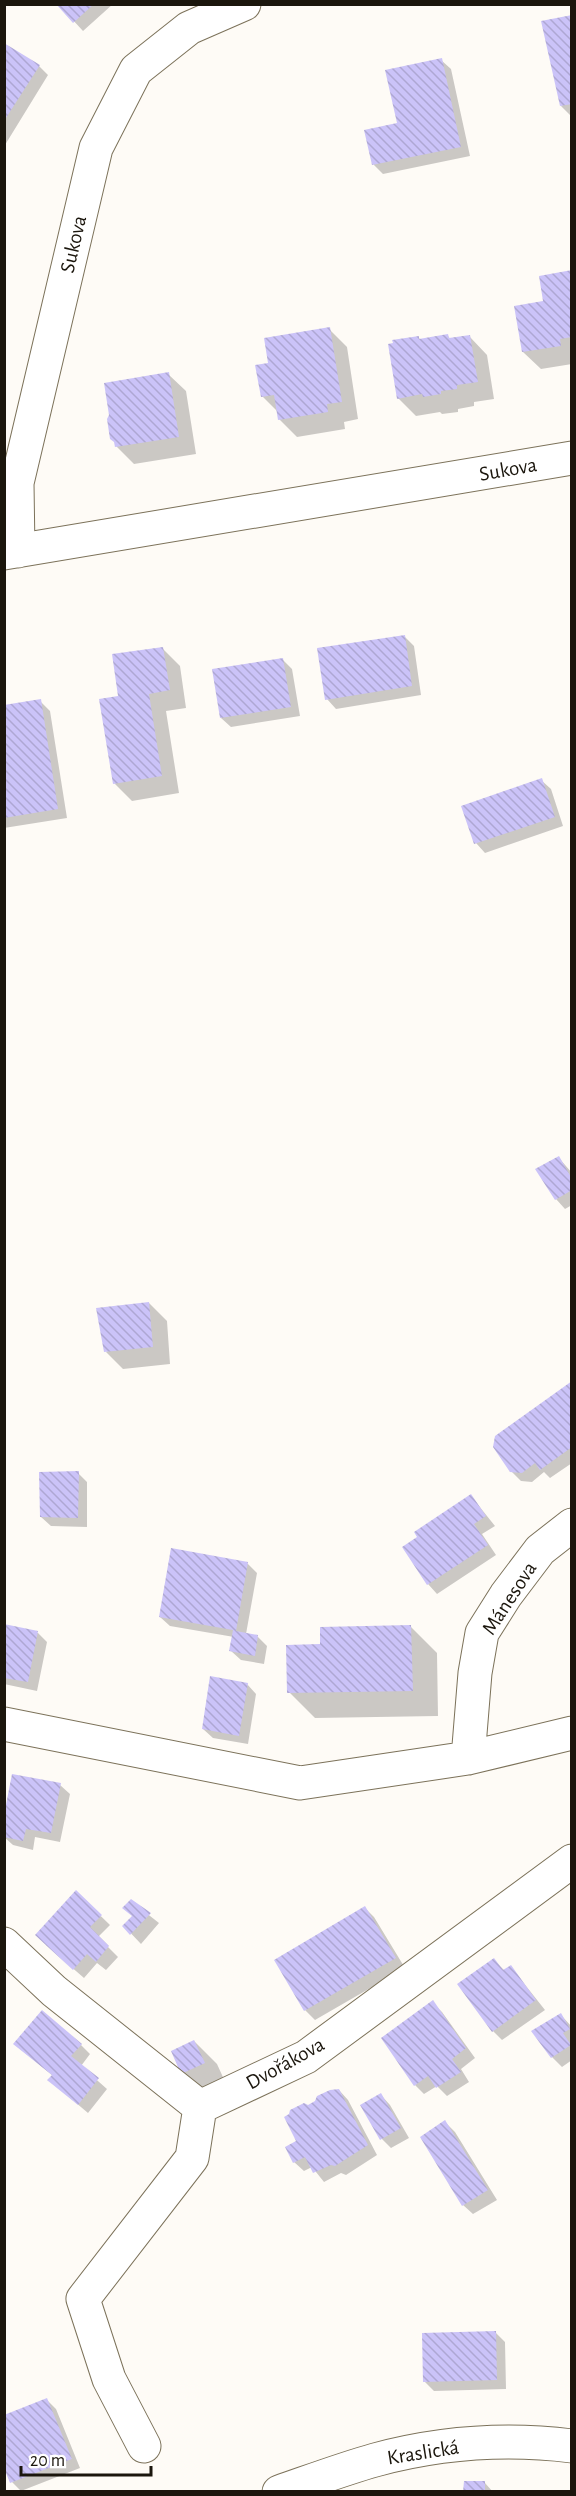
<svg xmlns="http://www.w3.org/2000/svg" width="576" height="2496" viewBox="0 0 576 2496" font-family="'Alegreya Sans',sans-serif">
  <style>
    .shadow { fill: #0003 }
    .building { fill: url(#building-back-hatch) }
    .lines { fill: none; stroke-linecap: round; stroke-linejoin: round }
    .street-casing { stroke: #7c725a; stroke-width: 35 }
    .secondary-casing { stroke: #7c725a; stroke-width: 35 }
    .street { stroke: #fff; stroke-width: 33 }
    .secondary { stroke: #fff; stroke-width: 33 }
    .labels { text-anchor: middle; stroke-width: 6; stroke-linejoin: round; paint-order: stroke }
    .street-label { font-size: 21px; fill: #1b160d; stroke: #fff }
  </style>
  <defs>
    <pattern id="building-back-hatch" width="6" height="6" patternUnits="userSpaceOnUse" patternTransform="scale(1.5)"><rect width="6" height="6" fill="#cbc3f8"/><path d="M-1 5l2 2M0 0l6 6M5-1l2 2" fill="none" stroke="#aea7d3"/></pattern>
  </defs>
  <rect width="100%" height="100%" fill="#fefbf6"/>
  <path class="shadow" d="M 58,4 L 113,4 L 83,31 Z
    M 572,17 L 572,115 L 570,115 L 561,106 Z
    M 4,45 L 39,66 L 48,75 L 5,145 Z
    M 441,60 L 451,69 L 470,156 L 383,174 L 373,164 Z
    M 572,271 L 572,364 L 541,369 L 523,352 L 545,302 Z
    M 329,329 L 347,347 L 358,419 L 344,422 L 345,429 L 297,437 L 279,419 L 278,412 L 262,396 L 270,364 Z
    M 448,336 L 451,340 L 470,337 L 487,355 L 494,399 L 474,402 L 474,406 L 458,409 L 458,412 L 442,414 L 440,412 L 416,416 L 398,398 L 418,337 L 421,340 Z
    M 168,374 L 186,391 L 196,454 L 134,464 L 116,446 Z
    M 404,636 L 414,646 L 421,695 L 336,709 L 327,699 Z
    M 162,648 L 180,666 L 186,708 L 166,711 L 179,793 L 132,801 L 114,783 L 120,697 Z
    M 283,660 L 292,669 L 300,716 L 231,727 L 221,718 Z
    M 40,701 L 50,711 L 67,818 L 4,828 L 4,707 Z
    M 541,780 L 551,789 L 563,826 L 485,853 L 476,843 Z
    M 559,1158 L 572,1173 L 572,1205 L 565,1209 L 556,1199 Z
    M 149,1303 L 167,1321 L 170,1364 L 123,1369 L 106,1352 Z
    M 572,1383 L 572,1463 L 550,1478 L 544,1472 L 532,1482 L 521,1481 L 511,1471 Z
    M 78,1473 L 87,1482 L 87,1527 L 51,1526 L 41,1517 Z
    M 471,1496 L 495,1526 L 482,1534 L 496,1555 L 437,1594 L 428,1584 Z
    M 247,1563 L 257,1573 L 246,1634 L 257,1636 L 267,1646 L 264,1664 L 241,1660 L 231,1651 L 234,1637 L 170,1626 L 160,1617 Z
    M 4,1626 L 38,1633 L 47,1642 L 37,1691 L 4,1684 Z
    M 411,1627 L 437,1653 L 438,1716 L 315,1718 L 289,1692 L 322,1646 Z
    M 247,1684 L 256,1694 L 248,1744 L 213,1738 L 203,1729 Z
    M 60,1785 L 70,1794 L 60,1842 L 35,1837 L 33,1850 L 13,1845 L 4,1837 Z
    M 76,1892 L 110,1925 L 98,1937 L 118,1957 L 106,1970 L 97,1963 L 84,1978 L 46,1945 Z
    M 131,1901 L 159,1923 L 141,1944 L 124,1926 L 133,1917 Z
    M 365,1908 L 374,1917 L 405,1968 L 315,2020 L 305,2010 L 276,1961 Z
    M 494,1960 L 505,1971 L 511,1967 L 545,2010 L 502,2040 L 493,2031 Z
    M 432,2002 L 442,2012 L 475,2058 L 461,2069 L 469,2082 L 447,2096 L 437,2086 L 424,2094 L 415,2085 Z
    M 561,2015 L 572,2027 L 572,2060 L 562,2067 L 552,2057 Z
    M 194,2041 L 217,2064 L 227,2086 L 205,2096 L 182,2073 Z
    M 15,2044 L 81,2045 L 90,2054 L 81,2066 L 107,2089 L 88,2113 L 49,2080 L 53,2076 Z
    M 339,2090 L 348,2100 L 377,2155 L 346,2175 L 341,2173 L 324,2182 L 312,2167 L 304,2171 L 294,2162 L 308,2106 Z
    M 381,2095 L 390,2105 L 409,2138 L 391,2148 L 382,2139 Z
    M 445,2122 L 455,2132 L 497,2200 L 473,2214 L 463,2205 Z
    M 496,2333 L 505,2342 L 506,2389 L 434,2391 L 424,2381 Z
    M 47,2400 L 56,2409 L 80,2468 L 21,2491 L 12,2482 Z
    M 485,2483 L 493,2492 L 465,2492 Z"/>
  <path class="building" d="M 56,4 L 94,4 L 73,23 Z
    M 572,15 L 572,104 L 560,106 L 541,21 Z
    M 4,43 L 40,65 L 4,121 Z
    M 442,58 L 461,147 L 372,165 L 364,130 L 397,123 L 385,70 Z
    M 572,270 L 572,337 L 560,339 L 561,346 L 522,352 L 514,306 L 543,301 L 539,276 Z
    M 330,327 L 342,402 L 327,404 L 328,412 L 278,420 L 274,395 L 261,397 L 255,365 L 268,363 L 264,338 Z
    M 448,334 L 449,338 L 470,335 L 478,382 L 457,385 L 457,389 L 441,391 L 441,394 L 423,397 L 422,394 L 397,399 L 388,344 L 393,343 L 392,340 L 419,336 L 419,339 Z
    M 169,372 L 179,437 L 115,447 L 114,442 L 110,439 L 107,419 L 109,415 L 104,383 Z
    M 405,635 L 412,686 L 325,700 L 317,648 Z
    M 163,647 L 170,690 L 149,694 L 162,776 L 113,784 L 99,699 L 118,696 L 112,654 Z
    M 283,658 L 291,707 L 220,718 L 212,669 Z
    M 41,699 L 58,809 L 4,818 L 4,705 Z
    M 542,778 L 555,817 L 474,844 L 461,806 Z
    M 559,1156 L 572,1179 L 572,1190 L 555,1200 L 535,1169 Z
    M 149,1302 L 153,1347 L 104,1352 L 96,1308 Z
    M 572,1381 L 572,1447 L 540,1470 L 535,1463 L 522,1473 L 510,1472 L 493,1447 L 495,1436 Z
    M 79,1471 L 78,1518 L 40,1517 L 39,1472 Z
    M 471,1494 L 486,1516 L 474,1524 L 488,1545 L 427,1585 L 402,1547 L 417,1537 L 414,1532 Z
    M 171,1548 L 248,1562 L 236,1631 L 258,1635 L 255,1656 L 229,1651 L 233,1630 L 159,1617 Z
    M 4,1624 L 38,1631 L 28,1682 L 4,1678 Z
    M 411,1625 L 413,1691 L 287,1693 L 286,1645 L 320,1644 L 320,1627 Z
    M 210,1676 L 248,1683 L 239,1736 L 202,1729 Z
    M 12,1774 L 61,1783 L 51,1833 L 26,1829 L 23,1841 L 4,1837 L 4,1815 Z
    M 76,1890 L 102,1915 L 90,1927 L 109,1946 L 96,1962 L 87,1954 L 73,1970 L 35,1935 Z
    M 131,1899 L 151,1913 L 130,1935 L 122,1926 L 132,1916 L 122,1908 Z
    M 365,1906 L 396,1958 L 304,2011 L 274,1960 Z
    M 494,1958 L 503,1970 L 511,1965 L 536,2000 L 492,2032 L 457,1984 Z
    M 433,2000 L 466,2048 L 452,2059 L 461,2072 L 436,2088 L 428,2076 L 414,2086 L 381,2038 Z
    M 42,2010 L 82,2044 L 71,2056 L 99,2078 L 78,2105 L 47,2080 L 52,2075 L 13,2044 Z
    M 561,2013 L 570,2029 L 563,2033 L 571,2045 L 551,2058 L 531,2031 Z
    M 194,2040 L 205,2063 L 181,2074 L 171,2051 Z
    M 339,2089 L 368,2145 L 335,2166 L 331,2165 L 313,2173 L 305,2157 L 293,2163 L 285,2147 L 296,2141 L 284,2117 L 289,2114 L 290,2110 L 304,2103 L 308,2105 L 315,2101 L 317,2096 L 330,2090 Z
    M 381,2093 L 401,2128 L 380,2140 L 360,2105 Z
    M 445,2120 L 488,2190 L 462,2206 L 420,2137 Z
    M 496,2331 L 497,2380 L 423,2382 L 422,2333 Z
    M 47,2398 L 72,2459 L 10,2483 L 4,2468 L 4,2415 Z
    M 464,2481 L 485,2481 L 485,2492 L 463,2492 Z"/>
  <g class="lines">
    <defs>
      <path id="street" d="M 18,551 L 17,483 L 96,148 L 136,70 L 189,28 L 244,4
        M 4,553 L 572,458
        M 4,1724 L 300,1783 L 468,1758 L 572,1733
        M 468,1758 L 475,1673 L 482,1633 L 506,1595 L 540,1550 L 572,1525
        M 4,1944 L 54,1991 L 200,2107 L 306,2057 L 572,1861
        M 144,2446 L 109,2379 L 83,2299 L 192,2158 L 200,2107"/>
      <path id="secondary" d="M 279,2492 C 311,2481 343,2469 375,2460 C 438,2443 507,2438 572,2446"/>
    </defs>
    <use href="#street" class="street-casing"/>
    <use href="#secondary" class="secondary-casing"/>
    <use href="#street" class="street"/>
    <use href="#secondary" class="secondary"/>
  </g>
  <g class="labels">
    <g class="street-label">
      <text transform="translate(73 244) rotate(-77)" y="7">Sukova</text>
      <text transform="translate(508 469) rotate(-10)" y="7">Sukova</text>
      <text transform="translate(509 1598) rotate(-57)" y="7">Mánesova</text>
      <text transform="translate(285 2063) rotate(-29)" y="7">Dvořákova</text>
      <text transform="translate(423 2452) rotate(-9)" y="7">Kraslická</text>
    </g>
  </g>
  <rect width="576" height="2496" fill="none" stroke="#1b160d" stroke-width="12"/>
  <path d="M21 2466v9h130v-9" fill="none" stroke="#1b160d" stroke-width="3"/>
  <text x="30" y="2466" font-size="18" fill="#1b160d" stroke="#ffffff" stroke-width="4.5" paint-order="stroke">20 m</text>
</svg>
